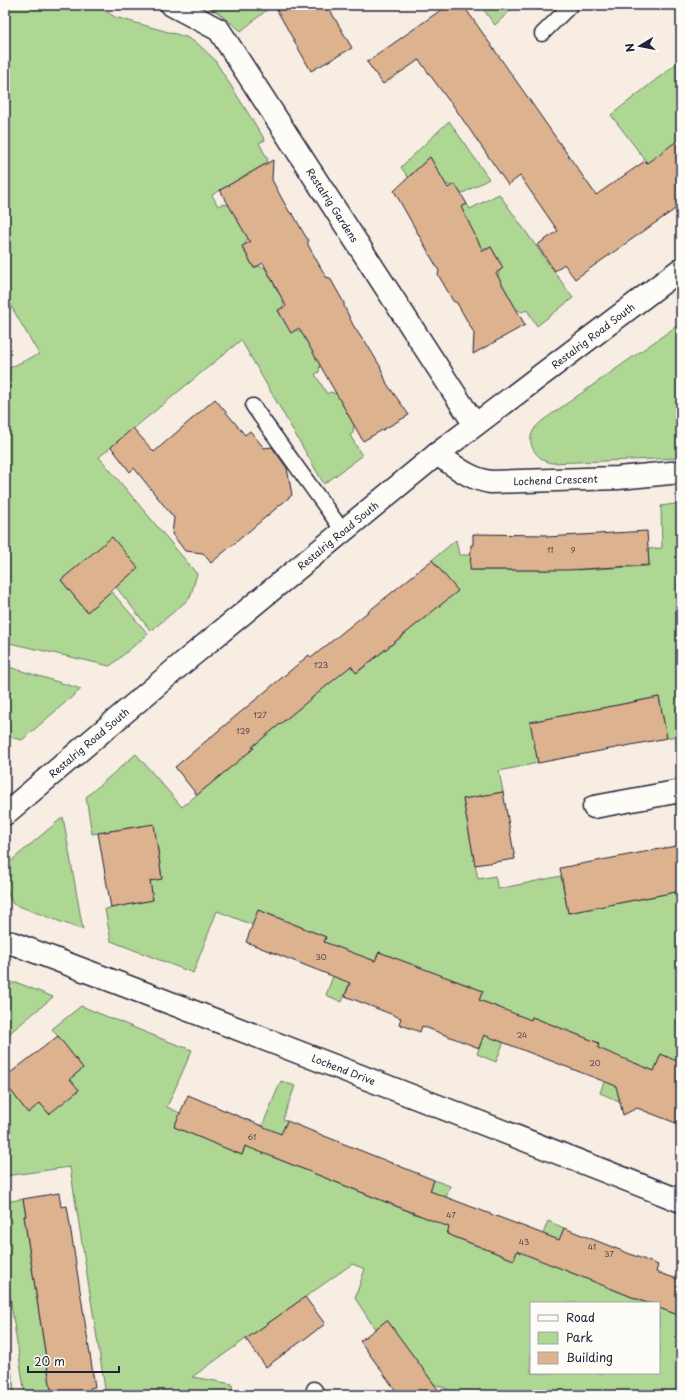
<svg xmlns="http://www.w3.org/2000/svg" width="686" height="1400" viewBox="0 0 686 1400" font-family="'Playpen Sans',sans-serif">
  <style>
    .green { fill: #aed793; stroke: #687c67 }
    .building { fill: #ddb28e; stroke: #22223b }
    .lines { fill: none; stroke-linecap: round; stroke-linejoin: round }
    .lane-casing { stroke: #22223b; stroke-width: 17 }
    .street-casing { stroke: #22223b; stroke-width: 25 }
    .secondary-casing { stroke: #22223b; stroke-width: 25 }
    .lane { stroke: #fdfcf7; stroke-width: 14 }
    .street { stroke: #fdfcf7; stroke-width: 22 }
    .secondary { stroke: #fdfcf7; stroke-width: 22 }
    .labels { text-anchor: middle; stroke-width: 3.5; stroke-linejoin: round; paint-order: stroke }
    .number-label { font-size: 8px; fill: #514650 }
    .street-label { font-size: 10px; fill: #22223b; stroke: #fdfcf7 }
  </style>
  <rect width="100%" height="100%" fill="#f7ede2"/>
  <filter id="ink" filterUnits="userSpaceOnUse"><feTurbulence type="fractalNoise" baseFrequency=".025" numOctaves="2"/><feDisplacementMap in="SourceGraphic" scale="8" xChannelSelector="R" yChannelSelector="G"/><feConvolveMatrix kernelMatrix="1 2 1 2 8 2 1 2 1" color-interpolation-filters="sRGB"/></filter>
  <g filter="url(#ink)">
    <path class="green" d="M 5,5 L 95,5 L 115,17 L 186,37 L 198,44 L 214,59 L 265,140 L 259,143 L 268,160 L 266,163 L 262,166 L 212,195 L 218,206 L 222,204 L 229,205 L 248,238 L 245,244 L 242,247 L 254,268 L 258,266 L 265,268 L 284,302 L 282,308 L 278,311 C 284,321 290,329 302,332 L 320,364 L 319,372 L 315,374 L 327,394 L 330,392 L 337,394 L 354,425 L 353,433 L 350,435 L 362,456 L 324,484 L 241,340 L 99,457 L 197,574 L 190,598 L 151,631 L 116,587 L 138,568 L 112,538 L 61,580 L 87,612 L 111,591 L 148,634 L 110,666 L 5,642 L 5,370 L 39,354 L 5,296 Z
      M 203,5 L 273,5 L 241,31 L 217,12 Z
      M 480,5 L 516,5 L 495,25 Z
      M 681,60 L 681,207 L 611,115 Z
      M 449,121 L 489,179 L 461,194 L 455,184 L 452,186 L 445,184 L 430,157 L 408,177 L 401,167 Z
      M 499,194 L 573,298 L 537,326 L 527,310 L 522,312 L 516,309 L 498,277 L 499,271 L 503,268 L 491,247 L 487,249 L 481,247 L 463,213 L 463,206 L 467,204 L 470,209 Z
      M 681,323 L 681,458 L 551,463 C 536,459 524,442 535,428 C 537,425 540,423 542,421 Z
      M 681,503 L 681,735 L 667,738 L 659,697 L 531,722 L 538,763 L 499,771 L 503,792 L 463,799 L 478,879 L 495,876 L 498,889 L 561,876 L 568,913 L 681,891 L 681,1063 L 661,1055 L 654,1071 L 635,1063 L 619,1101 L 600,1093 L 610,1064 L 594,1058 L 599,1043 L 532,1017 L 527,1032 L 510,1025 L 496,1062 L 477,1054 L 495,1006 L 479,1000 L 483,991 L 449,978 L 445,987 L 415,966 L 379,952 L 375,961 L 360,956 L 342,1002 L 326,995 L 339,960 L 320,952 L 326,937 L 259,910 L 253,925 L 217,911 L 193,973 L 111,941 L 105,909 L 153,900 L 150,881 L 162,878 L 157,842 L 141,826 L 92,834 L 86,797 L 136,754 L 182,807 L 253,749 L 243,736 L 274,729 L 331,682 L 331,642 L 357,673 L 457,591 L 432,560 L 456,540 L 459,555 L 473,555 L 473,570 L 547,570 L 576,553 L 577,570 L 649,566 L 648,549 L 662,548 L 661,506 Z
      M 9,667 L 81,689 L 22,740 L 5,736 L 5,681 Z
      M 63,817 L 83,930 L 13,904 L 5,888 L 5,866 Z
      M 9,983 L 18,983 L 53,997 L 5,1037 L 5,985 Z
      M 81,1006 L 162,1039 L 192,1050 L 167,1107 L 180,1113 L 175,1127 L 242,1155 L 248,1140 L 255,1143 L 281,1081 L 295,1086 L 283,1119 L 287,1121 L 273,1157 L 420,1216 L 434,1180 L 450,1186 L 440,1215 L 452,1220 L 447,1234 L 514,1260 L 519,1246 L 536,1252 L 548,1221 L 564,1228 L 550,1264 L 647,1303 L 531,1303 L 531,1373 L 659,1373 L 659,1308 L 681,1316 L 681,1395 L 462,1395 L 434,1384 L 387,1321 L 375,1329 L 355,1298 L 365,1269 L 352,1264 L 192,1377 L 232,1384 L 233,1395 L 106,1395 L 70,1167 L 5,1176 L 5,1083 L 28,1113 L 40,1103 L 49,1114 L 70,1079 L 83,1068 L 52,1029 Z
      M 23,1199 L 26,1216 L 24,1216 L 51,1390 L 53,1389 L 54,1395 L 25,1395 L 5,1265 L 5,1202 Z
      M 5,1333 L 15,1395 L 5,1395 Z"/>
    <path class="building" d="M 274,5 L 327,5 L 352,48 L 311,71 Z
      M 448,5 L 463,5 L 596,195 L 645,161 L 647,163 L 681,138 L 681,205 L 575,279 L 564,264 L 555,271 L 537,245 L 558,231 L 520,176 L 508,185 L 450,101 L 449,101 L 419,60 L 383,84 L 367,62 Z
      M 430,157 L 448,188 L 455,184 L 467,204 L 461,207 L 483,251 L 491,247 L 503,268 L 496,273 L 525,325 L 473,354 L 474,333 L 457,303 L 453,301 L 443,283 L 438,275 L 439,271 L 394,191 Z
      M 273,160 L 272,180 L 281,197 L 290,213 L 293,214 L 303,232 L 308,240 L 308,245 L 326,277 L 330,278 L 344,303 L 344,306 L 353,325 L 362,339 L 365,341 L 380,366 L 387,384 L 409,415 L 363,441 L 299,328 L 291,333 L 284,321 L 278,310 L 286,306 L 263,263 L 254,268 L 242,246 L 250,242 L 220,190 Z
      M 215,399 L 245,435 L 250,431 L 264,448 L 272,447 L 287,468 L 292,495 L 211,563 L 203,553 L 185,551 L 172,534 L 174,518 L 134,468 L 130,472 L 111,447 L 133,428 L 154,452 Z
      M 647,531 L 649,565 L 568,570 L 470,570 L 471,545 L 473,545 L 473,534 L 547,535 L 547,537 Z
      M 112,537 L 138,568 L 87,612 L 61,580 Z
      M 432,560 L 458,591 L 356,673 L 351,666 L 252,747 L 254,748 L 197,795 L 175,767 L 309,655 L 311,658 Z
      M 659,697 L 667,738 L 538,763 L 530,722 Z
      M 503,792 L 515,859 L 475,865 L 463,799 Z
      M 154,824 L 162,879 L 150,881 L 153,900 L 111,908 L 98,833 Z
      M 681,845 L 681,891 L 568,913 L 560,868 Z
      M 258,910 L 326,937 L 324,942 L 375,961 L 379,952 L 483,991 L 479,1000 L 531,1020 L 532,1017 L 599,1043 L 598,1048 L 654,1071 L 661,1054 L 681,1063 L 681,1125 L 637,1108 L 623,1115 L 616,1086 L 484,1035 L 479,1048 L 422,1026 L 420,1032 L 399,1024 L 401,1018 L 345,996 L 350,983 L 246,942 Z
      M 58,1036 L 83,1068 L 70,1079 L 79,1090 L 49,1114 L 40,1103 L 28,1113 L 5,1083 L 5,1077 Z
      M 188,1095 L 281,1134 L 287,1121 L 434,1180 L 430,1191 L 559,1240 L 564,1228 L 658,1265 L 656,1272 L 681,1280 L 681,1316 L 659,1308 L 659,1303 L 647,1303 L 517,1251 L 514,1260 L 447,1234 L 449,1227 L 245,1146 L 242,1155 L 174,1127 Z
      M 59,1193 L 61,1207 L 67,1206 L 95,1387 L 90,1388 L 91,1395 L 54,1395 L 53,1389 L 51,1390 L 24,1216 L 26,1216 L 23,1199 Z
      M 305,1297 L 325,1324 L 266,1367 L 246,1339 Z
      M 387,1320 L 442,1395 L 399,1395 L 360,1341 Z"/>
    <g class="lines">
      <defs>
        <path id="lane" d="M 542,34 L 571,5
          M 253,406 L 343,531 L 341,533
          M 314,1389 L 318,1395"/>
        <g id="street">
          <path id="s1" d="M 172,5 L 219,30 L 475,425"/>
          <path id="s2" d="M 437,454 C 455,466 469,479 491,482 L 618,478 L 681,472"/>
          <path d="M 594,807 L 681,791"/>
          <path id="s3" d="M 5,942 L 12,943 C 236,1027 459,1114 681,1201"/>
        </g>
        <g id="secondary">
          <path id="s4" d="M 5,814 L 184,662 L 437,454 L 681,269"/>
        </g>
      </defs>
      <use href="#lane" class="lane-casing"/>
      <use href="#street" class="street-casing"/>
      <use href="#secondary" class="secondary-casing"/>
      <use href="#lane" class="lane"/>
      <use href="#street" class="street"/>
      <use href="#secondary" class="secondary"/>
    </g>
  </g>
  <g class="labels">
    <g class="number-label">
      <text x="550" y="553">11</text>
      <text x="573" y="553">9</text>
      <text x="321" y="668">123</text>
      <text x="260" y="718">127</text>
      <text x="243" y="734">129</text>
      <text x="321" y="960">30</text>
      <text x="522" y="1038">24</text>
      <text x="595" y="1066">20</text>
      <text x="252" y="1140">61</text>
      <text x="451" y="1218">47</text>
      <text x="524" y="1245">43</text>
      <text x="592" y="1250">41</text>
      <text x="609" y="1257">37</text>
    </g>
    <g class="street-label">
      <text dy="4" stroke="none"><textPath href="#s1" startOffset="262">Restalrig Gardens</textPath></text>
      <text dy="4" stroke="none"><textPath href="#s4" startOffset="758">Restalrig Road South</textPath></text>
      <text dy="4" stroke="none"><textPath href="#s2" startOffset="126">Lochend Crescent</textPath></text>
      <text dy="4" stroke="none"><textPath href="#s4" startOffset="434">Restalrig Road South</textPath></text>
      <text dy="4" stroke="none"><textPath href="#s4" startOffset="110">Restalrig Road South</textPath></text>
      <text dy="4" stroke="none"><textPath href="#s3" startOffset="362">Lochend Drive</textPath></text>
    </g>
  </g>
  <rect width="686" height="1400" fill="none" stroke="#fdfcf7" stroke-width="20"/>
  <rect x="10" y="10" width="666" height="1380" fill="none" stroke="#22223b" stroke-width="1.5" filter="url(#ink)"/>
  <rect x="530" y="1302" width="130" height="72" fill="#fdfcf7" stroke="#a5a5ac"/>
  <rect x="538" y="1315" width="20" height="6" fill="#fdfcf7" stroke="#a5a5ac"/>
  <text x="566" y="1322" font-size="12" fill="#22223b">Road</text>
  <rect x="538" y="1332" width="20" height="12" fill="#aed793" stroke="#a5a5ac"/>
  <text x="566" y="1342" font-size="12" fill="#22223b">Park</text>
  <rect x="538" y="1352" width="20" height="12" fill="#ddb28e" stroke="#a5a5ac"/>
  <text x="566" y="1362" font-size="12" fill="#22223b">Building</text>
  <g transform="translate(640 46) rotate(260)" stroke="#fdfcf7" stroke-width="3" paint-order="stroke">
  <path d="M0-3L7 15L0 10L-7 15Z" fill="#22223b"/>
  <text y="-6" font-size="11" font-weight="bold" text-anchor="middle" fill="#22223b">N</text>
  </g>
  <path d="M28 1366v6h91v-6" fill="none" stroke="#22223b" stroke-width="2"/>
  <text x="34" y="1366" font-size="12" fill="#22223b" stroke="#fdfcf7" stroke-width="3" paint-order="stroke">20 m</text>
</svg>
